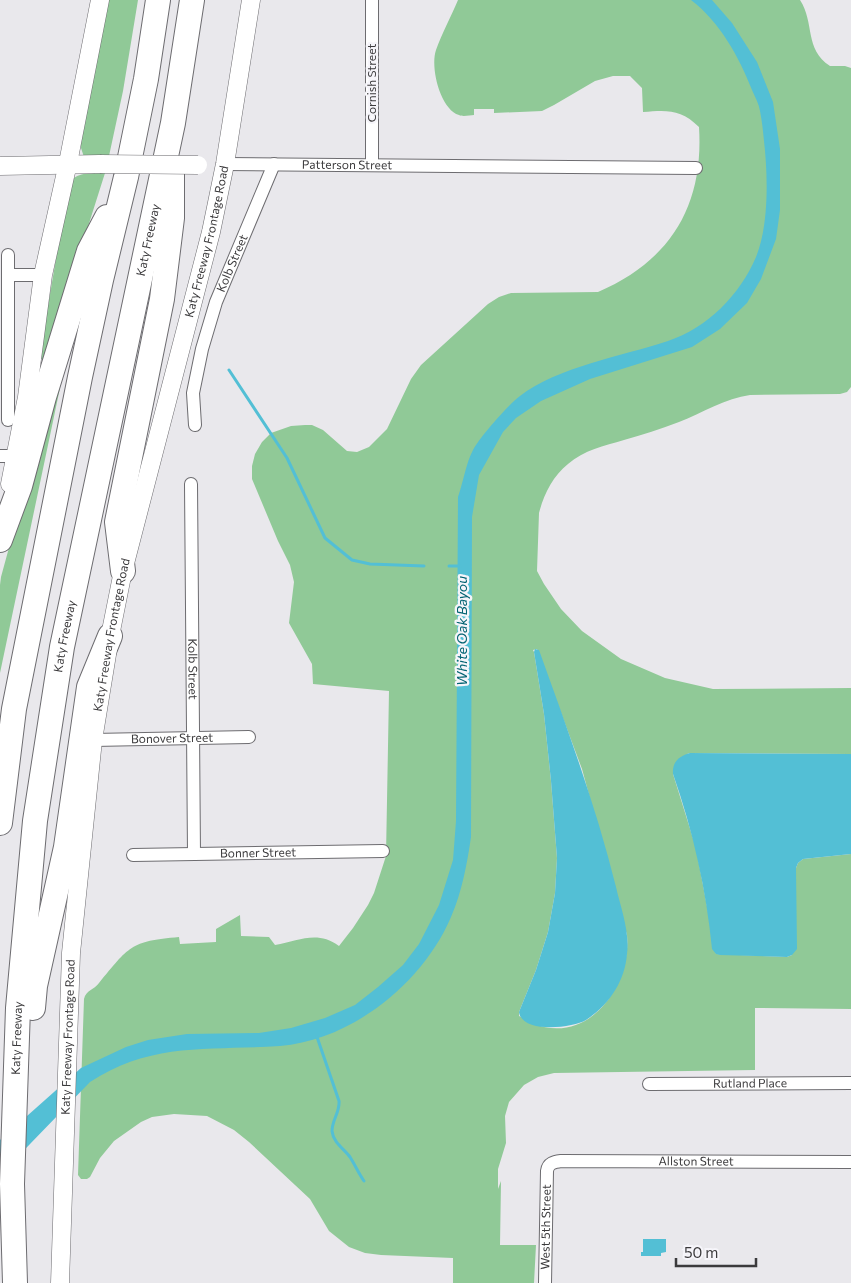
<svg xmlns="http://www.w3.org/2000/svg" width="851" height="1283" viewBox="0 0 851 1283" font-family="Commissioner,sans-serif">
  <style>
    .green { fill: #90c997; fill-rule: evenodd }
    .water { fill: #53bfd5 }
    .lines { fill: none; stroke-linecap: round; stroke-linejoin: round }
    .stream { stroke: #53bfd5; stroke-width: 3 }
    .street-casing { stroke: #6d6c70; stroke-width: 14 }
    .secondary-casing { stroke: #6d6c70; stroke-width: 19 }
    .highway-casing { stroke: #6d6c70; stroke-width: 26 }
    .street { stroke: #fff; stroke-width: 12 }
    .secondary { stroke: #fff; stroke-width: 18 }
    .highway { stroke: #fff; stroke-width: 24 }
    .secondary-bridge-casing { stroke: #6d6c70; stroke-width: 19; stroke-linecap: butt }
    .secondary-bridge { stroke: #fff; stroke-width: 18 }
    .labels { text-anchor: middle; stroke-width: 4.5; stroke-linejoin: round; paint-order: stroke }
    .street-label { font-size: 12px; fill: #3b3a3c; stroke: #f6f5fa }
    .water-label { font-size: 14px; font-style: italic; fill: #036372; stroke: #f6f5fa }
  </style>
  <rect width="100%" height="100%" fill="#e9e8ec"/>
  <path class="green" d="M 107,0 L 138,0 L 123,91 L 109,156 L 84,157 L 81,148 L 81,129 Z
    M 458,0 L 800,0 C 815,23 804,49 830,66 L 845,66 L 851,68 L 851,387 L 847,392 L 840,394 L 750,395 C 726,398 702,413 679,422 C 661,429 642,435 624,440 C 604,446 584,450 568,464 C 553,476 544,494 539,513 L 537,571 L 544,584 L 561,609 L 582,631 L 621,659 L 665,678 L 713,689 L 851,688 L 851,754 L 690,753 L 687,754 L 673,774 L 696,848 L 716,954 L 787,957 L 792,955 L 796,868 L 798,863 L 803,859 L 851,854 L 851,1009 L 755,1008 L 755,1070 L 554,1073 L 538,1077 L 524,1085 L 509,1102 L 505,1116 L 506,1143 L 498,1169 L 498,1189 L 501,1181 L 500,1245 L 536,1245 L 534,1283 L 453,1283 L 453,1258 L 381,1255 L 365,1253 L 349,1247 L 329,1231 L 310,1199 L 249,1142 L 234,1130 L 207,1116 L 174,1114 L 152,1117 L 141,1122 L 114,1141 L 100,1158 L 90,1177 L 87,1179 L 81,1179 L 78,1175 L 84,999 C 86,990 94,990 99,983 C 129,947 130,941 179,937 L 180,944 L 216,942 L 216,929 L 240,915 L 241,936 L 269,937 L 275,945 C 299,941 317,930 339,946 L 353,928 L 368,905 L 374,893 L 386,856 L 389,691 L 313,684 L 312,664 L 289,623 L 294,582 L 290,565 L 278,541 L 252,479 L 252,466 L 255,454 L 262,442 L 271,433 L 291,426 L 305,425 L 312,425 L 323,430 L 347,451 L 357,452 L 369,447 L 387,429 L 411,379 L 421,365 L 488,304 L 499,297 L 511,293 L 598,292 C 670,261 704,206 699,127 C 681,109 667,110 643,112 L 642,88 L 630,76 L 613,76 L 595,81 L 554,105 L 542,111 L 494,113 L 494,109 L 474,109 L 474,115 C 470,115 463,117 459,115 C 440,109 430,67 436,50 C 442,33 451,17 458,0 ZM 537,649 L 582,769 L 627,935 C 631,980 596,1038 544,1027 C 535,1025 527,1019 519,1016 L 519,1012 L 536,970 L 548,932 L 555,893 L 557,858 L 551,781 L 544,714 L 534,652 L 533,650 Z
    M 105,173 L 46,359 L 39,359 L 69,182 C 80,171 91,174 105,173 Z
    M 53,386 L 60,388 L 0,673 L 0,585 L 1,577 Z"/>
  <path class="water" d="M 691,0 L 712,0 L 732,23 L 757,62 L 773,102 L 780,149 L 780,210 L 776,239 L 761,279 L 747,303 L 720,329 L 692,347 L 590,379 L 541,401 L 516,418 L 503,432 L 479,475 L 472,517 L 471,837 C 467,864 462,892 451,917 C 423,983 352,1040 280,1046 C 210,1051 153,1041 90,1082 L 0,1175 L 0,1140 L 81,1068 L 126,1047 L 148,1040 L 187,1034 L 259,1033 L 291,1028 L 325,1018 L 355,1005 L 378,987 L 403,965 L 419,944 L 439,905 L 453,860 L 456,821 L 458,497 C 463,483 466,463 473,450 C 480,437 508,405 520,396 C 557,367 623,356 668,341 C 707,328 740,295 756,257 C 769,225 768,176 764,141 C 763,131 762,121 760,111 C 759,104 755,97 752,90 C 739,57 720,22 691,0 Z
    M 535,649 L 539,650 C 567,728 596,806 616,887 C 621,909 630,932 627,954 C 625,981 609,1005 586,1020 C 573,1028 522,1034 519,1012 L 536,970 L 548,932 L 555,893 L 557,858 L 551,781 L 544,714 L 534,652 Z
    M 690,753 L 851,754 L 851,854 L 803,859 L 798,863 L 796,868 L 797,949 L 792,955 L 787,957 L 720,955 L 716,954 L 712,949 C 706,889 693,831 673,774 C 672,762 679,756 690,753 Z
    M 643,1239 L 666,1239 L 666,1252 L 661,1253 L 661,1256 L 641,1256 L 641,1252 L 643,1252 Z"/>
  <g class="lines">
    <path class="stream" d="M 229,370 L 287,458 L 325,538 L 352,560 L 370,564 L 424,566
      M 449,566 L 460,566
      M 317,1037 L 339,1101 C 340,1112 332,1120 332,1131 C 333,1142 344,1149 350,1157 C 355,1165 359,1174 364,1181"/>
    <defs>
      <g id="street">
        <path d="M 372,0 L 372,165"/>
        <path id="s1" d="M 225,164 L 696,168"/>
        <path d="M 8,255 L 8,420"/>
        <path d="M 8,275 L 43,275"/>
        <path id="s2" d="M 195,425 L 193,393 L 202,349 L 216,302 L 274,164"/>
        <path d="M 0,456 L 15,456"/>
        <path id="s3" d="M 191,484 L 194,854"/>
        <path id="s4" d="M 93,740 L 249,737"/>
        <path id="s5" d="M 133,855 L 383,851"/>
        <path id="s6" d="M 649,1084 L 851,1083"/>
        <path id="s7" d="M 545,1283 L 547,1171 C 548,1163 554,1162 561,1161 L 851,1162"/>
      </g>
      <g id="secondary">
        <path d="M 0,166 L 100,164"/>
        <path d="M 10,484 L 27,397 L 43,275 L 68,163 L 100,0"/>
        <path id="s8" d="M 60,1283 L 71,953 L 93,740 L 110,636 L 123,571 L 211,232 L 225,164 L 251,0"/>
      </g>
      <g id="highway">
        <path d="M 0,540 L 20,486 L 44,397 L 89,251 L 107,217"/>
        <path d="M 123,571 L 117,522 L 162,299 L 172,218 L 172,172"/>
        <path d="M 0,823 L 14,709 L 80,377 L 101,280 L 126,177 L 146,79 L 158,0"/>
        <path d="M 33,1008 L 35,986 L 66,847 L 89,687 L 110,636"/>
        <path id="s9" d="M 15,1283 L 12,1184 L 18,1008 L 35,821 L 62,647 L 173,123 L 192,0"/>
      </g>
    </defs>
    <use href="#street" class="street-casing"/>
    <use href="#secondary" class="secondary-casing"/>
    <use href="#highway" class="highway-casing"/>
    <use href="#street" class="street"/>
    <use href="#secondary" class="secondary"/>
    <use href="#highway" class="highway"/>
    <defs>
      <path id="secondary-bridge" d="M 100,164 L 198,165"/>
    </defs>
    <use href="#secondary-bridge" class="secondary-bridge-casing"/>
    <use href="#secondary-bridge" class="secondary-bridge"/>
  </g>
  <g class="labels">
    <g class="street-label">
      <text transform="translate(372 83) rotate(-90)" y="4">Cornish Street</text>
      <text dy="4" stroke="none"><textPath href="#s1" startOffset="122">Patterson Street</textPath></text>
      <text dy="4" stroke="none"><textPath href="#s9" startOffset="1055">Katy Freeway</textPath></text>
      <text dy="4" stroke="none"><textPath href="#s8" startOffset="1056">Katy Freeway Frontage Road</textPath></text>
      <text dy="4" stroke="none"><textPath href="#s2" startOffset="168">Kolb Street</textPath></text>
      <text dy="4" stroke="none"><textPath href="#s8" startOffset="651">Katy Freeway Frontage Road</textPath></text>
      <text dy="4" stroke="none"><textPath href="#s9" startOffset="650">Katy Freeway</textPath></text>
      <text dy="4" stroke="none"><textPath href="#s3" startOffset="185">Kolb Street</textPath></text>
      <text dy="4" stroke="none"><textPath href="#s4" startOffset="79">Bonover Street</textPath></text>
      <text dy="4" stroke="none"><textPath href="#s5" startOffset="125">Bonner Street</textPath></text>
      <text dy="4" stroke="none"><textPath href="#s8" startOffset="246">Katy Freeway Frontage Road</textPath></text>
      <text dy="4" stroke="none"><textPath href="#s9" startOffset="245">Katy Freeway</textPath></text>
      <text dy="4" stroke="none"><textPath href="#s6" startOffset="101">Rutland Place</textPath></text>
      <text dy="4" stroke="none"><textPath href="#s7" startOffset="266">Allston Street</textPath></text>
      <text dy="4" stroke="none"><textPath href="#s7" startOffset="56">West 5th Street</textPath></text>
    </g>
    <g class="water-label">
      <text transform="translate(462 631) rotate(-90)" y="5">White Oak Bayou</text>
    </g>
  </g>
  <path d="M676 1258v8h80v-8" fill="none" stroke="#3b3a3c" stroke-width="2.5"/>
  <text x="684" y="1258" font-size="15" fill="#3b3a3c" stroke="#f6f5fa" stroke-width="4" paint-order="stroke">50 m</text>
</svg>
